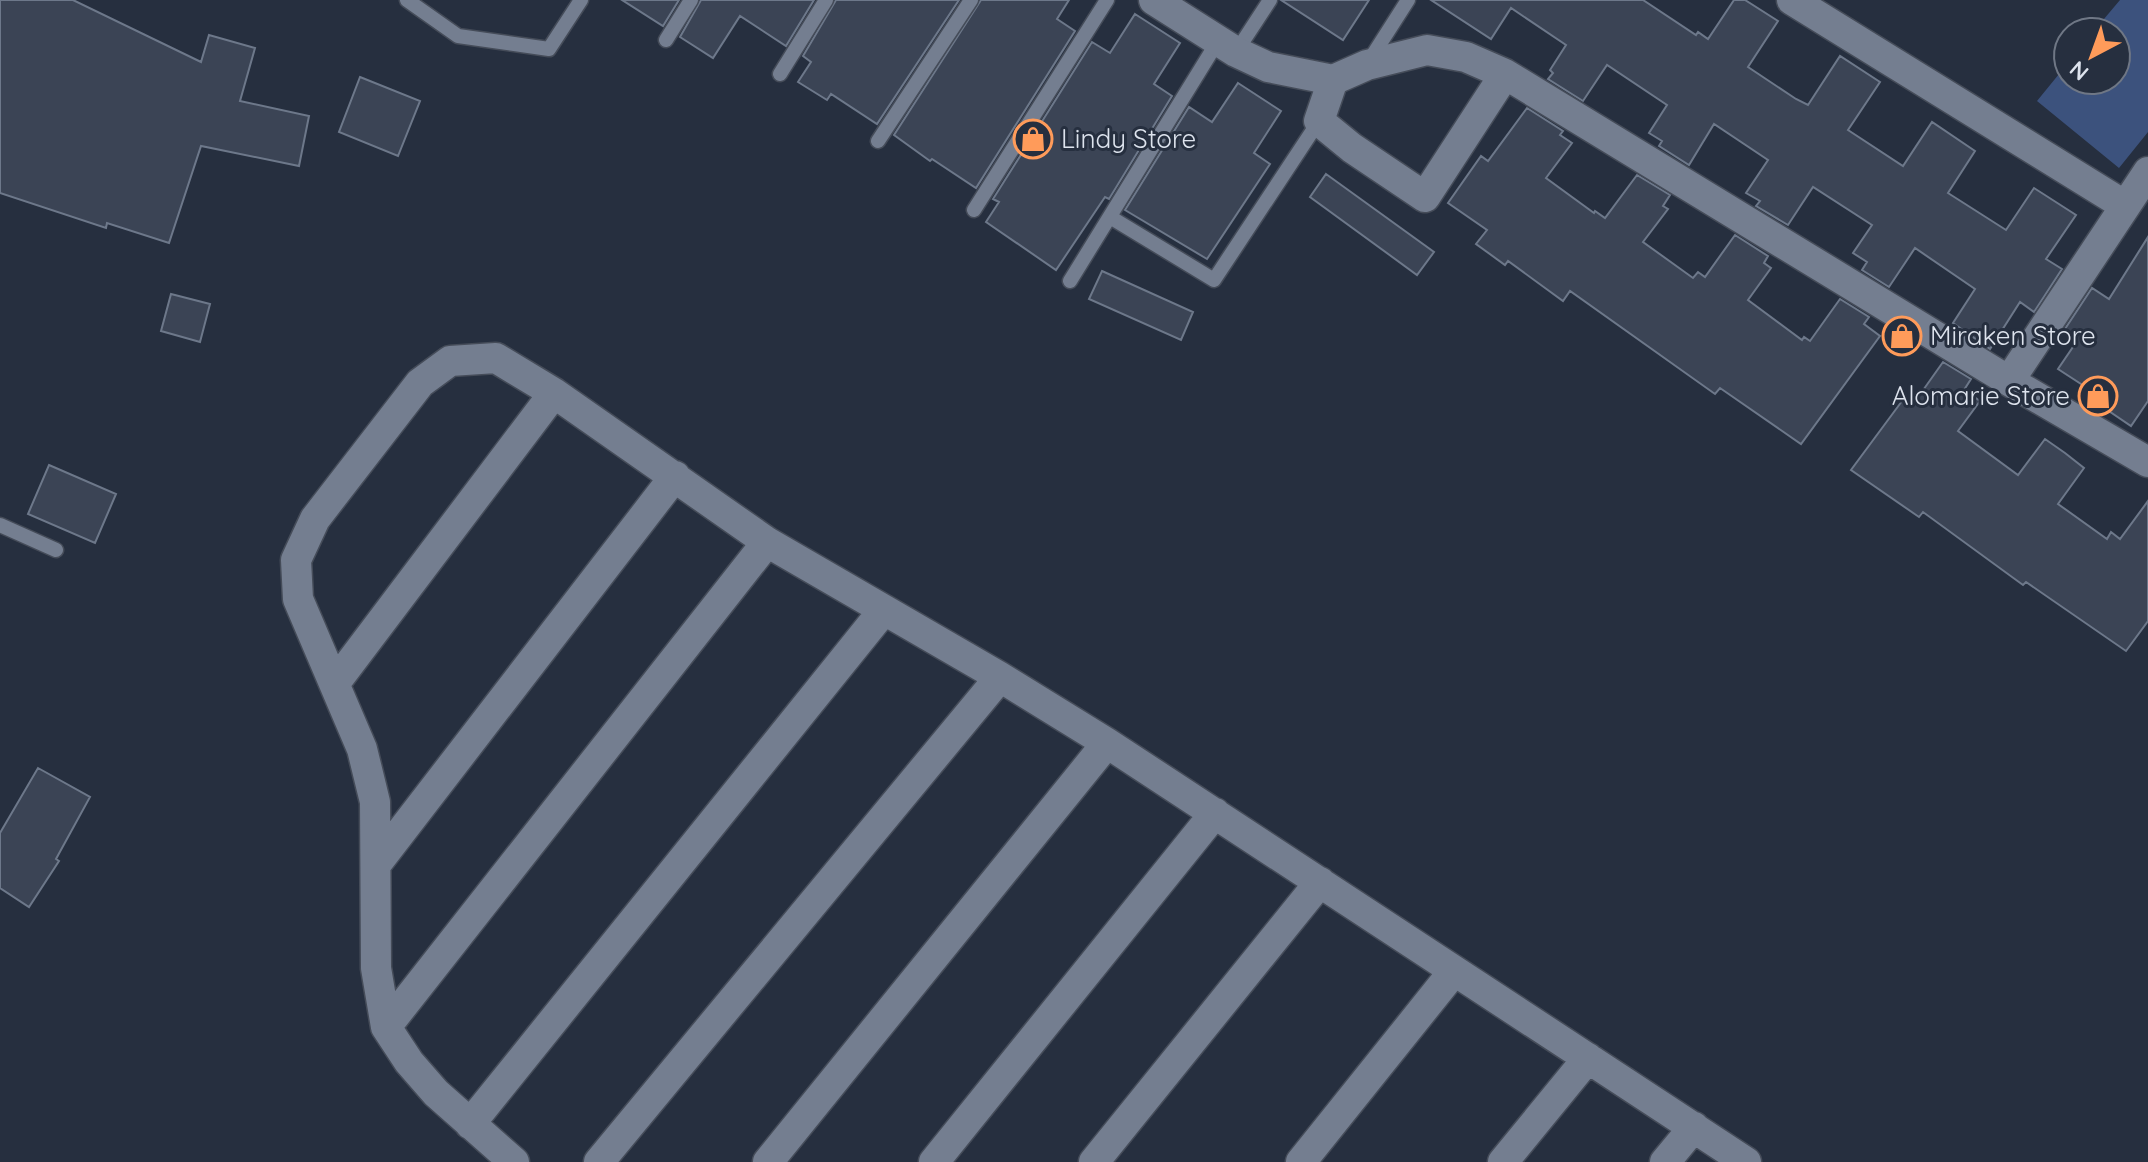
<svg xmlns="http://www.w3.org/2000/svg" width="2148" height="1162" viewBox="0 0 2148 1162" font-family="Quicksand,sans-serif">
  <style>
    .garden { fill: #3c527d }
    .building { fill: #3b4455; stroke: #6d788a; stroke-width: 2 }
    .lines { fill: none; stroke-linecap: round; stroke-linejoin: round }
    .lane-casing { stroke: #454c59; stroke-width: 17 }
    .street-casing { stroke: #454c59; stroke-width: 33 }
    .lane { stroke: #747e90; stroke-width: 14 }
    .street { stroke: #747e90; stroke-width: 30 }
    .labels { text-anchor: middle; stroke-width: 6; stroke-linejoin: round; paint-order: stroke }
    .poi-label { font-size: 26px; fill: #dde3ed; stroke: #262f3f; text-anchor: start }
  </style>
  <rect width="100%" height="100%" fill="#262f3f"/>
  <path class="garden" d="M 2120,0 L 2148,0 L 2148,132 L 2119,168 L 2037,101 L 2068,63 L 2068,80 L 2116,80 L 2116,32 L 2093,32 Z"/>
  <path class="building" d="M 0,0 L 73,0 L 201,62 L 209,35 L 255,48 L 240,101 L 309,116 L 299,166 L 201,146 L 169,243 L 107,223 L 106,228 L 0,193 Z
    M 622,0 L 679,0 L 663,26 Z
    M 701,0 L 814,0 L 786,46 L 740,16 L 713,58 L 680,37 Z
    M 836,0 L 959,0 L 877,124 L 831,94 L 827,100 L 798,82 L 811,62 L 803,56 Z
    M 981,0 L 1069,0 L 1057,19 L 1075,31 L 976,188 L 932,159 L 930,161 L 894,135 Z
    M 1281,0 L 1369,0 L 1343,40 Z
    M 1431,0 L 1643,0 L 1696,35 L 1698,32 L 1708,39 L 1734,0 L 1745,0 L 1778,21 L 1748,67 L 1796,99 L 1808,105 L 1840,56 L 1880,82 L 1848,130 L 1903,166 L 1932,122 L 1975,151 L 1948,193 L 2006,230 L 2034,188 L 2076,215 L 2046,259 L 2062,269 L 2034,312 L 2020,302 L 1990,349 L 1953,323 L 1975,289 L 1915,248 L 1889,287 L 1862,270 L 1867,262 L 1853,253 L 1872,225 L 1813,187 L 1788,225 L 1756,206 L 1760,201 L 1746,193 L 1768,160 L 1714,124 L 1689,165 L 1659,146 L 1662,141 L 1649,133 L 1667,105 L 1607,65 L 1583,101 L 1548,79 L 1553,73 L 1550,70 L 1566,45 L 1511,8 L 1491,39 Z
    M 1135,14 L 1180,43 L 1154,84 L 1172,96 L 1109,199 L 1105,197 L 1056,270 L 986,222 L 999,202 L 993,199 L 1092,42 L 1110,53 Z
    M 360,77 L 420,101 L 398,156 L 339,132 Z
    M 1238,83 L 1281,111 L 1254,153 L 1270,164 L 1207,259 L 1125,210 L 1189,107 L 1212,122 Z
    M 1527,108 L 1563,131 L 1560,135 L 1572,143 L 1546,178 L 1594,213 L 1595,211 L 1605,218 L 1637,175 L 1670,195 L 1663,206 L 1668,209 L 1643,242 L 1693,278 L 1698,272 L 1705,277 L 1735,235 L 1768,256 L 1764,263 L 1771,268 L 1748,300 L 1802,340 L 1804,337 L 1810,341 L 1840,299 L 1869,317 L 1864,324 L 1880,336 L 1801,444 L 1720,388 L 1715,394 L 1570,291 L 1563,301 L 1508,261 L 1505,265 L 1476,244 L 1487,230 L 1448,203 L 1481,156 L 1488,161 Z
    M 1326,174 L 1434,252 L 1417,275 L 1310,197 Z
    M 2148,237 L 2148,401 L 2131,426 L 2100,405 L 2104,399 L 2058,369 L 2077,341 L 2063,332 L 2092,288 L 2109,299 Z
    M 1102,271 L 1193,312 L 1181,340 L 1089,299 Z
    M 171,294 L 210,304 L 200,342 L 161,331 Z
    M 1943,362 L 1971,379 L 1964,390 L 1980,401 L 1958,431 L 2018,475 L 2045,439 L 2065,453 L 2084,468 L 2058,504 L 2107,539 L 2111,532 L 2120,539 L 2148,501 L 2148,621 L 2126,651 L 2026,582 L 2023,585 L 1923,512 L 1919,517 L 1851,470 L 1905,397 L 1914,403 Z
    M 49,465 L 116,494 L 95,543 L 28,514 Z
    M 38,768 L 90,797 L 56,859 L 59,861 L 29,907 L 0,888 L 0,833 Z"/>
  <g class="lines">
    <defs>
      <path id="lane" d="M 407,0 L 458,36 L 549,49 L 581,0
        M 666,40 L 691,0
        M 1236,52 L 1270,0
        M 1369,61 L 1408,0
        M 780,74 L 826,0
        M 878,141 L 971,0
        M 974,210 L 1107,0
        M 1110,217 L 1214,280 L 1319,121
        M 1070,281 L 1218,41
        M 0,525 L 56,550"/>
      <path id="street" d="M 1154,0 L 1236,52 L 1268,67 L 1333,80 L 1367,65 L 1427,50 L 1466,57 L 1505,74 L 2009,381 L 2148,462
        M 1792,0 L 2124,205
        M 1333,80 L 1319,121 L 1352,148 L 1425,197 L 1505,74
        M 2009,381 L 2148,172
        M 335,683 L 554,393
        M 377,863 L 675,476
        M 386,1027 L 767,542
        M 470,1124 L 883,611
        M 514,1162 L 436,1093 L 409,1062 L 386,1027 L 376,968 L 375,802 L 362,749 L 298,599 L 296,560 L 315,519 L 420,383 L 450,361 L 496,358 L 554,393 L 767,542 L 1000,677 L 1107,743 L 1746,1162
        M 599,1162 L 1000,677
        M 768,1162 L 1107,743
        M 934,1162 L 1215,813
        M 1094,1162 L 1320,882
        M 1301,1162 L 1454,971
        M 1503,1162 L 1588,1058
        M 1665,1162 L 1694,1127"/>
    </defs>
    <use href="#lane" class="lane-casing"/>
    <use href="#street" class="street-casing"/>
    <use href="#lane" class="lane"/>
    <use href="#street" class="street"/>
  </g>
  <defs>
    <symbol id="shop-ring" viewBox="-11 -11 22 22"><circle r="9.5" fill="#262f3f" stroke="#ff9b5a" stroke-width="1.5"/><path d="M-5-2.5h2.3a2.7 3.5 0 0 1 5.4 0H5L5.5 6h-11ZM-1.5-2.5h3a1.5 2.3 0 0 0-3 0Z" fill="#ff9b5a"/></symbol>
  </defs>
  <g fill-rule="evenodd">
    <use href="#shop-ring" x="1011" y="117" width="44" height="44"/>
    <use href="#shop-ring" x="1880" y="314" width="44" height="44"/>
    <use href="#shop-ring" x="2076" y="374" width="44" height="44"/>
  </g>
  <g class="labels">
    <g class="poi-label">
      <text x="1061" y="148">Lindy Store</text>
      <text x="1930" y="345">Miraken Store</text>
      <text x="2070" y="405" text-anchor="end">Alomarie Store</text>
    </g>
  </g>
  <g transform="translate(2092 56) rotate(221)"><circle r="38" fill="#262f3f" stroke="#6f7785" stroke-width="2"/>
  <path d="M0-6L14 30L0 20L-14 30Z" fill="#ff9b5a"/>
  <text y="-12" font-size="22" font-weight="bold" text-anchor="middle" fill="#dde3ed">N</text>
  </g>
</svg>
